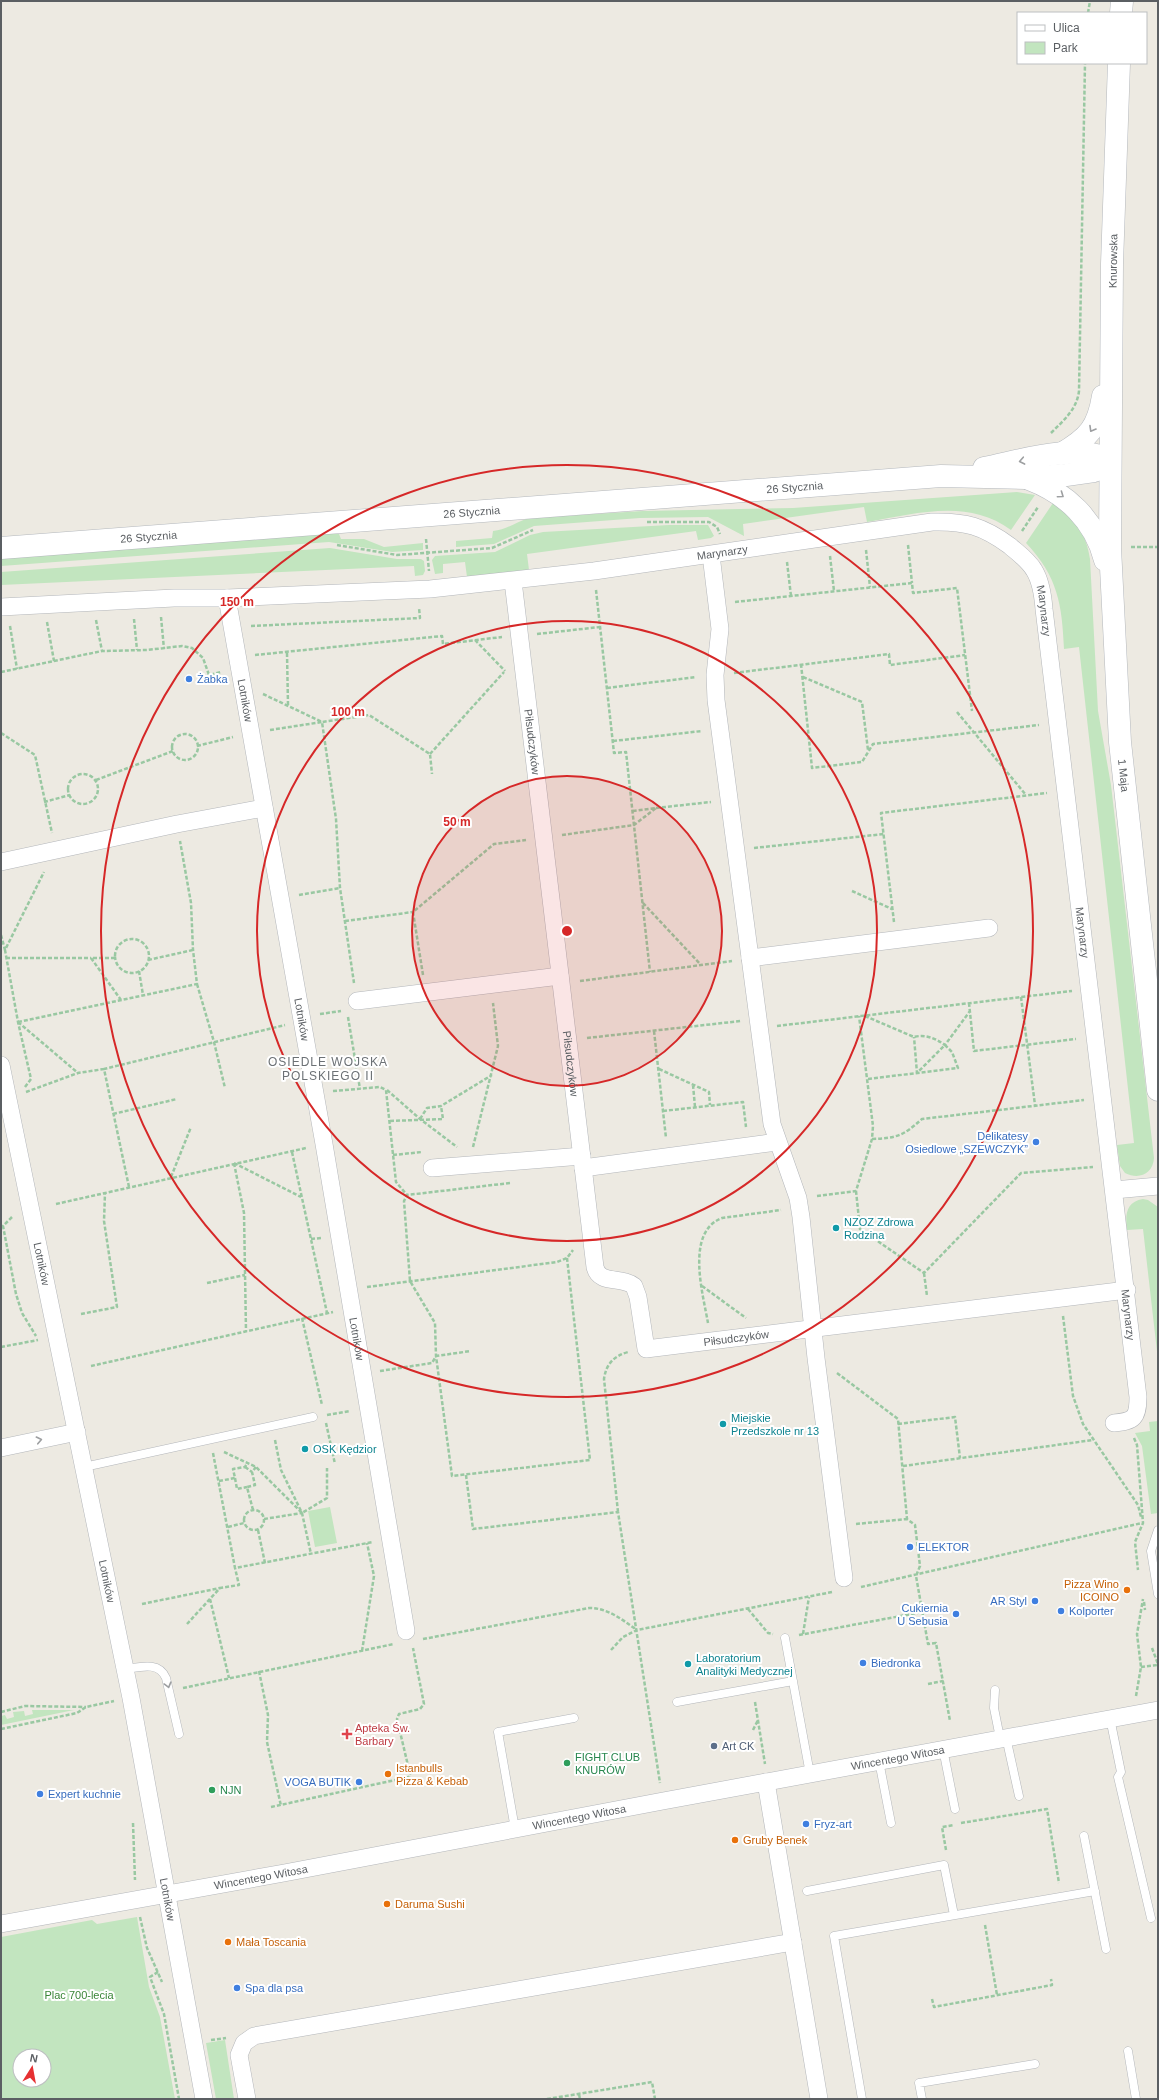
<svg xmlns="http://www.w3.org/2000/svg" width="1159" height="2100" viewBox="0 0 1159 2100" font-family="Arial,sans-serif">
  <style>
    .green { fill: #c2e5bf; fill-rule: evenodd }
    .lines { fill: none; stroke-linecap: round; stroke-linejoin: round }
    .lane-casing { stroke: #b3b6ba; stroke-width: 9 }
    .street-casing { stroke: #b3b6ba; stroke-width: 18 }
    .secondary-casing { stroke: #b4b8bd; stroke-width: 23 }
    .path { stroke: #99c8a2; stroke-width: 2.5; stroke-dasharray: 4 2; stroke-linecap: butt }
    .lane { stroke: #fff; stroke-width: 8 }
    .street { stroke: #fff; stroke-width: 17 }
    .secondary { stroke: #fff; stroke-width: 22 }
    .oneway { stroke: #9d9fa1 }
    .ring { fill: none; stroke: #d62828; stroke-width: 2 }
    .shop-dot { fill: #3f7fe0; stroke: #fff; stroke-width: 1.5 }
    .culture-dot { fill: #0f9aa8; stroke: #fff; stroke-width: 1.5 }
    .food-dot { fill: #e8710a; stroke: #fff; stroke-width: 1.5 }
    .health-dot { fill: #e0444e; stroke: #fff; stroke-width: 1.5 }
    .service-dot { fill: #5c6f8a; stroke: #fff; stroke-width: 1.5 }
    .leisure-dot { fill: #2e9e5b; stroke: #fff; stroke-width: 1.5 }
    .labels { text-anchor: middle; stroke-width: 4; stroke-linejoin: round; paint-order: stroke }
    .street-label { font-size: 11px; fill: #5b5f63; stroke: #fff }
    .shop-label { font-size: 11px; fill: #366cbe; stroke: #fff; text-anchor: start }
    .culture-label { font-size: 11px; fill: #0d838f; stroke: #fff; text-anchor: start }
    .food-label { font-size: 11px; fill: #c56008; stroke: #fff; text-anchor: start }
    .health-label { font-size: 11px; fill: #be3a42; stroke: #fff; text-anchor: start }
    .service-label { font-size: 11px; fill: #4e5e75; stroke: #fff; text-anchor: start }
    .leisure-label { font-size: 11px; fill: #27864d; stroke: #fff; text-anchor: start }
    .park-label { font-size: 11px; fill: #3a8637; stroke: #fff }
    .neighbourhood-label { font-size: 12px; letter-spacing: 1px; fill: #6c7175; stroke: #fff }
    .centre { fill: #d62828; stroke: #fff; stroke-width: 2 }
    .ring-label { font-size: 12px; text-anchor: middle; font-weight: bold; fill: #d62828; stroke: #fff; stroke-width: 4; stroke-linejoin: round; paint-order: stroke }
  </style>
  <rect width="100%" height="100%" fill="#edeae2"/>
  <path class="green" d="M 1017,492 L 1035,495 L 1011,530 C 967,498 916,514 867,522 L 864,507 L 743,524 L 744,536 L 708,517 L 640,518 L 534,526 L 494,544 L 456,547 L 456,541 L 492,538 L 493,531 C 506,530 516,522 529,518 L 643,511 L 793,508 Z
    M 1053,503 C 1074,520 1086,531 1090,559 L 1098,711 L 1111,785 L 1154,1158 C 1153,1174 1139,1180 1125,1173 L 1120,1166 L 1117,1145 L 1134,1143 L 1079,647 L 1064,649 C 1062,604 1058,577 1026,543 Z
    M 669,525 L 708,525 L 714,536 L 711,538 L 698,540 L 696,531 L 527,554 L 529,570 L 467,577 L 465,562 L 443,564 L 443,573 L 435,574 L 432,560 L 435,556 L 495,552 L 530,535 L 543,532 Z
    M 333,533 L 339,534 L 341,539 L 364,539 L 384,547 L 423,543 L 423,550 L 392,552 L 329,542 L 1,566 L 1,558 Z
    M 330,548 L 397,559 L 421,559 L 424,561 L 425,571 L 423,575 L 415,576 L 414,566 L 1,585 L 1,572 Z
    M 1143,1199 L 1148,1200 L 1158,1207 L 1158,1360 L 1143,1229 L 1127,1230 C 1125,1214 1126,1202 1143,1199 Z
    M 1158,1421 L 1158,1513 L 1151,1514 L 1142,1446 L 1135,1433 L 1150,1431 L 1149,1422 Z
    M 330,1507 L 337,1543 L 315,1547 L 308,1511 Z
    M 32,1710 L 74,1710 L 1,1725 L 1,1716 L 5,1715 L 7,1719 L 14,1717 L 13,1712 L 24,1711 L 25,1716 L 33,1714 Z
    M 137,1917 L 149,1987 L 160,2017 L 175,2099 L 1,2099 L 1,1937 L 92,1920 L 97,1924 ZM 20,2056 L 44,2056 L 44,2080 L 20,2080 Z
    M 225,2040 L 234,2099 L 216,2099 L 206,2043 Z"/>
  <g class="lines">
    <defs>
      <path id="lane" d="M 84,1467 L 313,1417
        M 1158,1530 L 1151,1551 L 1158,1594
        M 785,1638 L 810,1774
        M 125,1669 C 140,1667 159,1661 166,1678 L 179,1734
        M 995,1690 L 994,1708 L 1000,1738
        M 677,1702 L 793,1681
        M 1110,1718 L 1121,1772 L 1118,1777 L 1151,1918
        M 1006,1737 L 1019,1796
        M 943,1749 L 955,1809
        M 879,1761 L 891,1823
        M 515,1829 L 498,1732 L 574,1718
        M 1084,1836 L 1106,1949
        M 807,1891 L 944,1865 L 954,1915
        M 1128,2051 L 1136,2099
        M 862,2099 L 834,1936 L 1095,1891
        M 922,2099 L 919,2083 L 1035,2064"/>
      <g id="street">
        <path d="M 711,555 L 720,629 L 715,675 L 716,700 L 772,1124 L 798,1198 L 801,1217 L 816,1358 L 844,1578"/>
        <path id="s1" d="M 513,581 L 595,1267 C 599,1285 622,1276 634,1286 L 638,1297 L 646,1349 L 1127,1290"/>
        <path id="s2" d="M 227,598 L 324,1144 L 406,1631"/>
        <path id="s3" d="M 1,607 L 174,598 L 227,598 L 430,589 L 594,571 L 932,522 C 965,521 983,526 1010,546 C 1018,553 1028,560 1034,570 C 1041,581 1043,596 1044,609 L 1138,1397 C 1138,1418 1134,1421 1114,1423"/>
        <path d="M 1,862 L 177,824 L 264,808"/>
        <path d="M 750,958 L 989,928"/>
        <path d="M 357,1001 L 560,976"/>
        <path id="s4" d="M 1,1065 L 131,1698 L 204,2099"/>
        <path d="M 432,1168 L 582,1156"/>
        <path d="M 583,1168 L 777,1142"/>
        <path d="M 1114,1190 L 1158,1186"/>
        <path d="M 1,1448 L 77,1432"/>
        <path d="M 766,1782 L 819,2099"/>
        <path id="s5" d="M 1,1924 L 284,1873 L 663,1801 L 1158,1710"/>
        <path d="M 247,2099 L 239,2055 L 244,2043 L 254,2036 L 793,1942"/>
      </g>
      <g id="secondary">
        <path d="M 1121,13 L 1122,1"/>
        <path id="s6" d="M 1119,63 L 1112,264 L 1110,548 L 1120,742 L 1158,1090"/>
        <path d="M 1061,454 C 1089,438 1098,427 1103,396"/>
        <path d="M 984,468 C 1024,460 1071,444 1110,459"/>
        <path d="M 1029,479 C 1066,493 1095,520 1105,560"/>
        <path id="s7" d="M 1,548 L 941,476 L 1026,478 L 1066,475 L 1094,471 L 1102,468 L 1110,459"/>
      </g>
    </defs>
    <use href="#lane" class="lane-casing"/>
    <use href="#street" class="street-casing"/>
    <use href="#secondary" class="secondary-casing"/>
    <path class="path" d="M 1088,13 L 1090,1
      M 1051,433 C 1064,420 1077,409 1079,391 L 1085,63
      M 647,522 L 709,522 L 717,527 L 720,534
      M 1022,531 L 1038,507
      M 426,539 L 429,571
      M 337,545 L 397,555 L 492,548 L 533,530
      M 908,545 L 912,583
      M 1131,547 L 1158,547
      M 866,550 L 870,587
      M 830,556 L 834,591
      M 787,562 L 791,596
      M 596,590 L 614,753 L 626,752 L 650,972
      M 735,602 L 912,583 L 913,593 L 957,588 L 972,711
      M 161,617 L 164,649
      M 134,619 L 137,650
      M 96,620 L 102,651
      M 47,622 L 54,661
      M 10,626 L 17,669
      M 251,626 L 420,618 L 419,608
      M 537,634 L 600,627
      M 475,640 L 505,671
      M 287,653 L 288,705
      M 255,655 L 442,636 L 443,644 L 502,637
      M 801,664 L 812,768 L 862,762 L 873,744 L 1039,725
      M 1,672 L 102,651 L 147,650 L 182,646 L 192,648 L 203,658 L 209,675 L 221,672
      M 734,673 L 889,654 L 890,665 L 965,655
      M 803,677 L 862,702 L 868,750
      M 607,688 L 696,677
      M 263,694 L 322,722 L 369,715 L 430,754 L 432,774
      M 957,712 L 1026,795
      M 270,730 L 322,722 L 336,819 L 340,888 L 354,983
      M 1,733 L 35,755 L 52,833
      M172 747a13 13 0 1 1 26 0a13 13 0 1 1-26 0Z
      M 613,741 L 702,731
      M 197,746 L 233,737
      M 430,754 L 504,672
      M68 789a15 15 0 1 1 30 0a15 15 0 1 1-30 0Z
      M 96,780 L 173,751
      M 44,802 L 70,795
      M 656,808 L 711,802
      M 562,835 L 634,825 L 656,808 L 633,811
      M 754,848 L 884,834
      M 852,891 L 892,909
      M 299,895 L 340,888
      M 643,903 L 701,965
      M 345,921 L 413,912
      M 894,922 L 881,813 L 1047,793
      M 1,935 L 5,950
      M115 956a17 17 0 1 1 34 0a17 17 0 1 1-34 0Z
      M 6,958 L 91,958
      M 115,958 L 91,958 L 121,1000
      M 148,960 L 193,950
      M 139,971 L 143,995
      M 423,975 L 413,912 L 494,844 L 526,840
      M 580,981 L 732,961
      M 197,984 L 214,1042 L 225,1088
      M 1021,997 L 1035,1105
      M 969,1003 L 974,1051 L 1076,1039
      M 320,1014 L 341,1011
      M 865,1016 L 914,1037 C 925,1034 935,1038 945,1045 L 970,1011
      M 348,1017 L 360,1089
      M 18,1022 L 197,984 L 193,950 L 191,903 L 180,841
      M 18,1022 L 78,1073
      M 777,1026 L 1072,991
      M 654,1031 L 666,1138
      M 587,1038 L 741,1021
      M 659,1069 L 709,1092 L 710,1105
      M 868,1079 L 958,1068 L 952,1052 L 945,1045 L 917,1073 L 914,1037
      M 693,1085 L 695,1107
      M 25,1087 L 31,1079 L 18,1022 L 5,950 L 44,872
      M 387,1090 L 420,1119 L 457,1147
      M 333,1091 L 380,1087 L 386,1090 L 396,1182 L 407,1195
      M 26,1092 L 78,1073 L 104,1069
      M 663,1111 L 743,1102 L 746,1127
      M 113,1114 L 177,1099
      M 420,1119 L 427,1108 L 441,1106 L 492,1075
      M 390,1121 L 443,1119 L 441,1106
      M 872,1139 C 897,1138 903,1136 922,1119 L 1084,1100
      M 473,1147 L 498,1046 L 493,1003
      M 292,1152 L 327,1313
      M 393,1155 L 422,1152
      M 234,1163 L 244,1213 L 246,1331
      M 234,1163 L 301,1197
      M 171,1177 L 191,1127
      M 510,1183 L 407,1195 L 404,1201 L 410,1281 L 435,1323 L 436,1356 L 452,1476 L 590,1460 L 567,1258
      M 129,1187 L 104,1069 L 285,1025
      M 856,1191 L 860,1229 L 924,1273 L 1021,1173 L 1093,1167
      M 817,1196 L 856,1191 L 872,1139 L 873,1126 L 859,1016
      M 56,1204 L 306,1148
      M 12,1217 L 3,1226 L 16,1294 L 22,1313 L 36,1336
      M 311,1239 L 321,1238
      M 924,1273 L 927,1296
      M 207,1283 L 245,1275
      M 702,1286 L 746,1318
      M 367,1287 L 557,1262 L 567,1258 L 573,1250
      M 81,1314 L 117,1307 L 104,1221 L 105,1193
      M 1063,1316 L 1073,1396 L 1083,1424 L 1138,1505 L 1141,1517
      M 302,1318 L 322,1405
      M 708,1323 C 703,1294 685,1232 722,1218 L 781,1210
      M 1,1347 L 38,1340
      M 91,1366 L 333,1312
      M 380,1371 L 432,1363 L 436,1356 L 471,1351
      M 837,1373 L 898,1419 L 907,1519 L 915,1525 L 920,1566 L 916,1576 L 928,1644 L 936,1643 L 950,1721
      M 327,1415 L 350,1411
      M 326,1423 L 335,1464
      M 898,1424 L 955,1417 L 960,1458
      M 1134,1438 L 1137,1445 L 1143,1523 L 1135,1542 L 1138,1570
      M 275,1440 L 281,1470 L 302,1513 L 311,1554
      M 224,1452 L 256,1467 L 302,1513 L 327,1498 L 327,1468
      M 213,1453 L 235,1568 L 373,1542
      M 903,1466 L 1093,1440
      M 245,1467 L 252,1472
      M 466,1475 L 473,1529 L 618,1512 L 660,1783
      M 235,1478 L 237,1489 L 247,1487
      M 219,1481 L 235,1478 L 233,1469 L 245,1467 L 248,1462
      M244 1520a10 10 0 1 1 20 0a10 10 0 1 1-20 0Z
      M 253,1510 L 247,1487 L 255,1485 L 252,1472 L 256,1467
      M 618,1512 L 604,1379 C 606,1364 614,1356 628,1352
      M 264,1519 L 302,1513
      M 856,1524 L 907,1519
      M 228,1527 L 244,1523
      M 258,1530 L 265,1563
      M 861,1587 L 1142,1523
      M 210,1599 L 229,1678
      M 1144,1602 L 1145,1610
      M 142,1604 L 220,1588
      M 748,1609 L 768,1633 L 773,1634
      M 187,1624 L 220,1588 L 239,1585 L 235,1568
      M 803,1634 L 809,1597
      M 799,1635 L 922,1612
      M 423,1639 L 589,1608 C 608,1608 621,1619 637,1630
      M 1152,1648 L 1158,1664
      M 611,1650 L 623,1637 L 637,1630 L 832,1592
      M 362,1651 L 374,1576 L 367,1543
      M 1141,1667 L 1158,1665
      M 259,1671 L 268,1715 L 267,1742 L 281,1806
      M 928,1684 L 943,1681
      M 183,1688 L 394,1644
      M 1136,1696 L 1141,1667 L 1137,1634 L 1143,1599
      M 755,1702 L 765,1764
      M 1,1712 L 25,1706 L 86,1707
      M 1,1729 L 77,1713 L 86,1707 L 114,1701
      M 753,1730 L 758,1720
      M 271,1807 L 409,1777 L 410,1774 L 397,1719 L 399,1714 L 420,1709 L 424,1704 L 413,1648
      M 133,1823 L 135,1880
      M 961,1823 L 1047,1809 L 1059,1883
      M 946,1850 L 942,1827 L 954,1825
      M 140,1917 L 147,1948 L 162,1982
      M 985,1925 L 997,1995
      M 158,1972 L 150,1977 L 164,2014 L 179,2099
      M 932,1999 L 934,2007 L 1052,1985 L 1051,1979
      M 211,2040 L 226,2038
      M 579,2094 L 580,2099
      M 547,2099 L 652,2082 L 655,2099"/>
    <use href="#lane" class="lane"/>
    <use href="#street" class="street"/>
    <use href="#secondary" class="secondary"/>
  </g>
  <defs><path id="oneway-chevron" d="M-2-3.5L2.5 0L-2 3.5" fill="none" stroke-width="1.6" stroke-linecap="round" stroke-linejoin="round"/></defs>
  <g class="oneway">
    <use href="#oneway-chevron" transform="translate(1092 429) rotate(120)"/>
    <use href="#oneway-chevron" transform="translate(1022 461) rotate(169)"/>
    <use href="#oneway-chevron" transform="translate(1061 495) rotate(35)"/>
    <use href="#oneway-chevron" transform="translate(39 1440) rotate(-12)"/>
    <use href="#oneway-chevron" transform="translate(168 1685) rotate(75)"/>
  </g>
  <circle cx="567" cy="931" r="155" fill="#d62828" fill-opacity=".12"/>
  <g class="ring">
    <circle cx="567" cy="931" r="155"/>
    <circle cx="567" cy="931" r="310"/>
    <circle cx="567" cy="931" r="466"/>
  </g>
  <g class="shop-dot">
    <circle cx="189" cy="679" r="4"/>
    <circle cx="1036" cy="1142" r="4"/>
    <circle cx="910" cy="1547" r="4"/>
    <circle cx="1035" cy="1601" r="4"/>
    <circle cx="1061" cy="1611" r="4"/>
    <circle cx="956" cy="1614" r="4"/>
    <circle cx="863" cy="1663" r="4"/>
    <circle cx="359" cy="1782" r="4"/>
    <circle cx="40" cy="1794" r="4"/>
    <circle cx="806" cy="1824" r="4"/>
    <circle cx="237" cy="1988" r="4"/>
  </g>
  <g class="culture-dot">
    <circle cx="836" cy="1228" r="4"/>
    <circle cx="723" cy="1424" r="4"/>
    <circle cx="305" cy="1449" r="4"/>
    <circle cx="688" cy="1664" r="4"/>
  </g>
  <g class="food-dot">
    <circle cx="1127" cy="1590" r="4"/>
    <circle cx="388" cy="1774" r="4"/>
    <circle cx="735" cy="1840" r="4"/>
    <circle cx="387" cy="1904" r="4"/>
    <circle cx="228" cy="1942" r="4"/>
  </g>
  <path class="health-dot" d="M345 1728h4v4h4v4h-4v4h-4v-4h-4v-4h4z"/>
  <circle class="service-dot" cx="714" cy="1746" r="4"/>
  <g class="leisure-dot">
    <circle cx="567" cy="1763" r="4"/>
    <circle cx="212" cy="1790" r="4"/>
  </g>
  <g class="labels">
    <g class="street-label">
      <text transform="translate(1113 261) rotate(-89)" y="4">Knurowska</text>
      <text dy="4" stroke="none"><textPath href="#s7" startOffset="796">26 Stycznia</textPath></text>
      <text dy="4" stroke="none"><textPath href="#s7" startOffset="472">26 Stycznia</textPath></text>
      <text dy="4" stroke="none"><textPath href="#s7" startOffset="148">26 Stycznia</textPath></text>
      <text dy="4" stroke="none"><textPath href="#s3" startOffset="724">Marynarzy</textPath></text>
      <text dy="4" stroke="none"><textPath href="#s3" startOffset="1096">Marynarzy</textPath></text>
      <text dy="4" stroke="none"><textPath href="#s2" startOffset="104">Lotników</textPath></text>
      <text dy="4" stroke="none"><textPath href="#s1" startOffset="162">Piłsudczyków</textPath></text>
      <text dy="4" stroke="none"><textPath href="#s6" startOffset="713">1 Maja</textPath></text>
      <text dy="4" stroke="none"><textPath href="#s3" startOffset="1420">Marynarzy</textPath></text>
      <text dy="4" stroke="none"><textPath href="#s2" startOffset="428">Lotników</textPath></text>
      <text dy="4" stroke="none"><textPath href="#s1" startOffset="486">Piłsudczyków</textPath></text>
      <text dy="4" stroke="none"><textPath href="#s4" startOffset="203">Lotników</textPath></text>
      <text dy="4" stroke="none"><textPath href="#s3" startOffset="1805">Marynarzy</textPath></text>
      <text dy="4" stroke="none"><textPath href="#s1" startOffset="892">Piłsudczyków</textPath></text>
      <text dy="4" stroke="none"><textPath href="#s2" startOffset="752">Lotników</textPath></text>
      <text dy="4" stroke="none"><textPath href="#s4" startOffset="527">Lotników</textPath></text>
      <text dy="4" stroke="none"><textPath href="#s5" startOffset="912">Wincentego Witosa</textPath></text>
      <text dy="4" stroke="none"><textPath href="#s5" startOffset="588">Wincentego Witosa</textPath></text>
      <text dy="4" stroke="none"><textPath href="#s5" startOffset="264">Wincentego Witosa</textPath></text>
      <text dy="4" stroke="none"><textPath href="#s4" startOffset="851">Lotników</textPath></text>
    </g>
    <g class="shop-label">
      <text x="197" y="683">Żabka</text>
      <text x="1028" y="1140" text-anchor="end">Delikatesy<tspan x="1028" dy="13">Osiedlowe „SZEWCZYK”</tspan></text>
      <text x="918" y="1551">ELEKTOR</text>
      <text x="1027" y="1605" text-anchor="end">AR Styl</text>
      <text x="948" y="1612" text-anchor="end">Cukiernia<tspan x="948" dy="13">U Sebusia</tspan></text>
      <text x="1069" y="1615">Kolporter</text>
      <text x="871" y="1667">Biedronka</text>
      <text x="351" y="1786" text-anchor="end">VOGA BUTIK</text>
      <text x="48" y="1798">Expert kuchnie</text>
      <text x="814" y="1828">Fryz-art</text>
      <text x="245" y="1992">Spa dla psa</text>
    </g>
    <g class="culture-label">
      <text x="844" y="1226">NZOZ Zdrowa<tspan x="844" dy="13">Rodzina</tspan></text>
      <text x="731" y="1422">Miejskie<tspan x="731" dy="13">Przedszkole nr 13</tspan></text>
      <text x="313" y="1453">OSK Kędzior</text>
      <text x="696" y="1662">Laboratorium<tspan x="696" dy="13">Analityki Medycznej</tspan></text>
    </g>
    <g class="food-label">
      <text x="1119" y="1588" text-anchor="end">Pizza Wino<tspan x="1119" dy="13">ICOINO</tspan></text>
      <text x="396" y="1772">Istanbulls<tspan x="396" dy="13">Pizza &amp; Kebab</tspan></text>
      <text x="743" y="1844">Gruby Benek</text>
      <text x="395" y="1908">Daruma Sushi</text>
      <text x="236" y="1946">Mała Toscania</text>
    </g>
    <g class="health-label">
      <text x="355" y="1732">Apteka Św.<tspan x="355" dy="13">Barbary</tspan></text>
    </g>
    <g class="service-label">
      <text x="722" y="1750">Art CK</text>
    </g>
    <g class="leisure-label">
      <text x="575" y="1761">FIGHT CLUB<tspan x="575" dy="13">KNURÓW</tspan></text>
      <text x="220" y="1794">NJN</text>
    </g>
    <g class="park-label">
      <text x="79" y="1999">Plac 700-lecia</text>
    </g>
    <g class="neighbourhood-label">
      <text x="328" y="1066">OSIEDLE WOJSKA<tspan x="328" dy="14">POLSKIEGO II</tspan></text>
    </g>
  </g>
  <circle cx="567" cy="931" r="6" class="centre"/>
  <g class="ring-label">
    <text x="237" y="606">150 m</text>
    <text x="348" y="716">100 m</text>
    <text x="457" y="826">50 m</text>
  </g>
  <rect width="1159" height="2100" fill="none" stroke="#5b5f63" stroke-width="4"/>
  <rect x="1017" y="12" width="130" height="52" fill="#ffffff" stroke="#bdbfc1"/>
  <rect x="1025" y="25" width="20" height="6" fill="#ffffff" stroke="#bdbfc1"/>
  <text x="1053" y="32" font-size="12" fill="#5b5f63">Ulica</text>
  <rect x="1025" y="42" width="20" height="12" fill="#c2e5bf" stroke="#bdbfc1"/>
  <text x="1053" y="52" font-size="12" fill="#5b5f63">Park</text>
  <g transform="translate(32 2068) rotate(11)"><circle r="19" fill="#ffffff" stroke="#bdbfc1"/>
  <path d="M0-3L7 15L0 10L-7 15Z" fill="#e63032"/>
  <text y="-6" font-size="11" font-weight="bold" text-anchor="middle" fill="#5b5f63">N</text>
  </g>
</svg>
